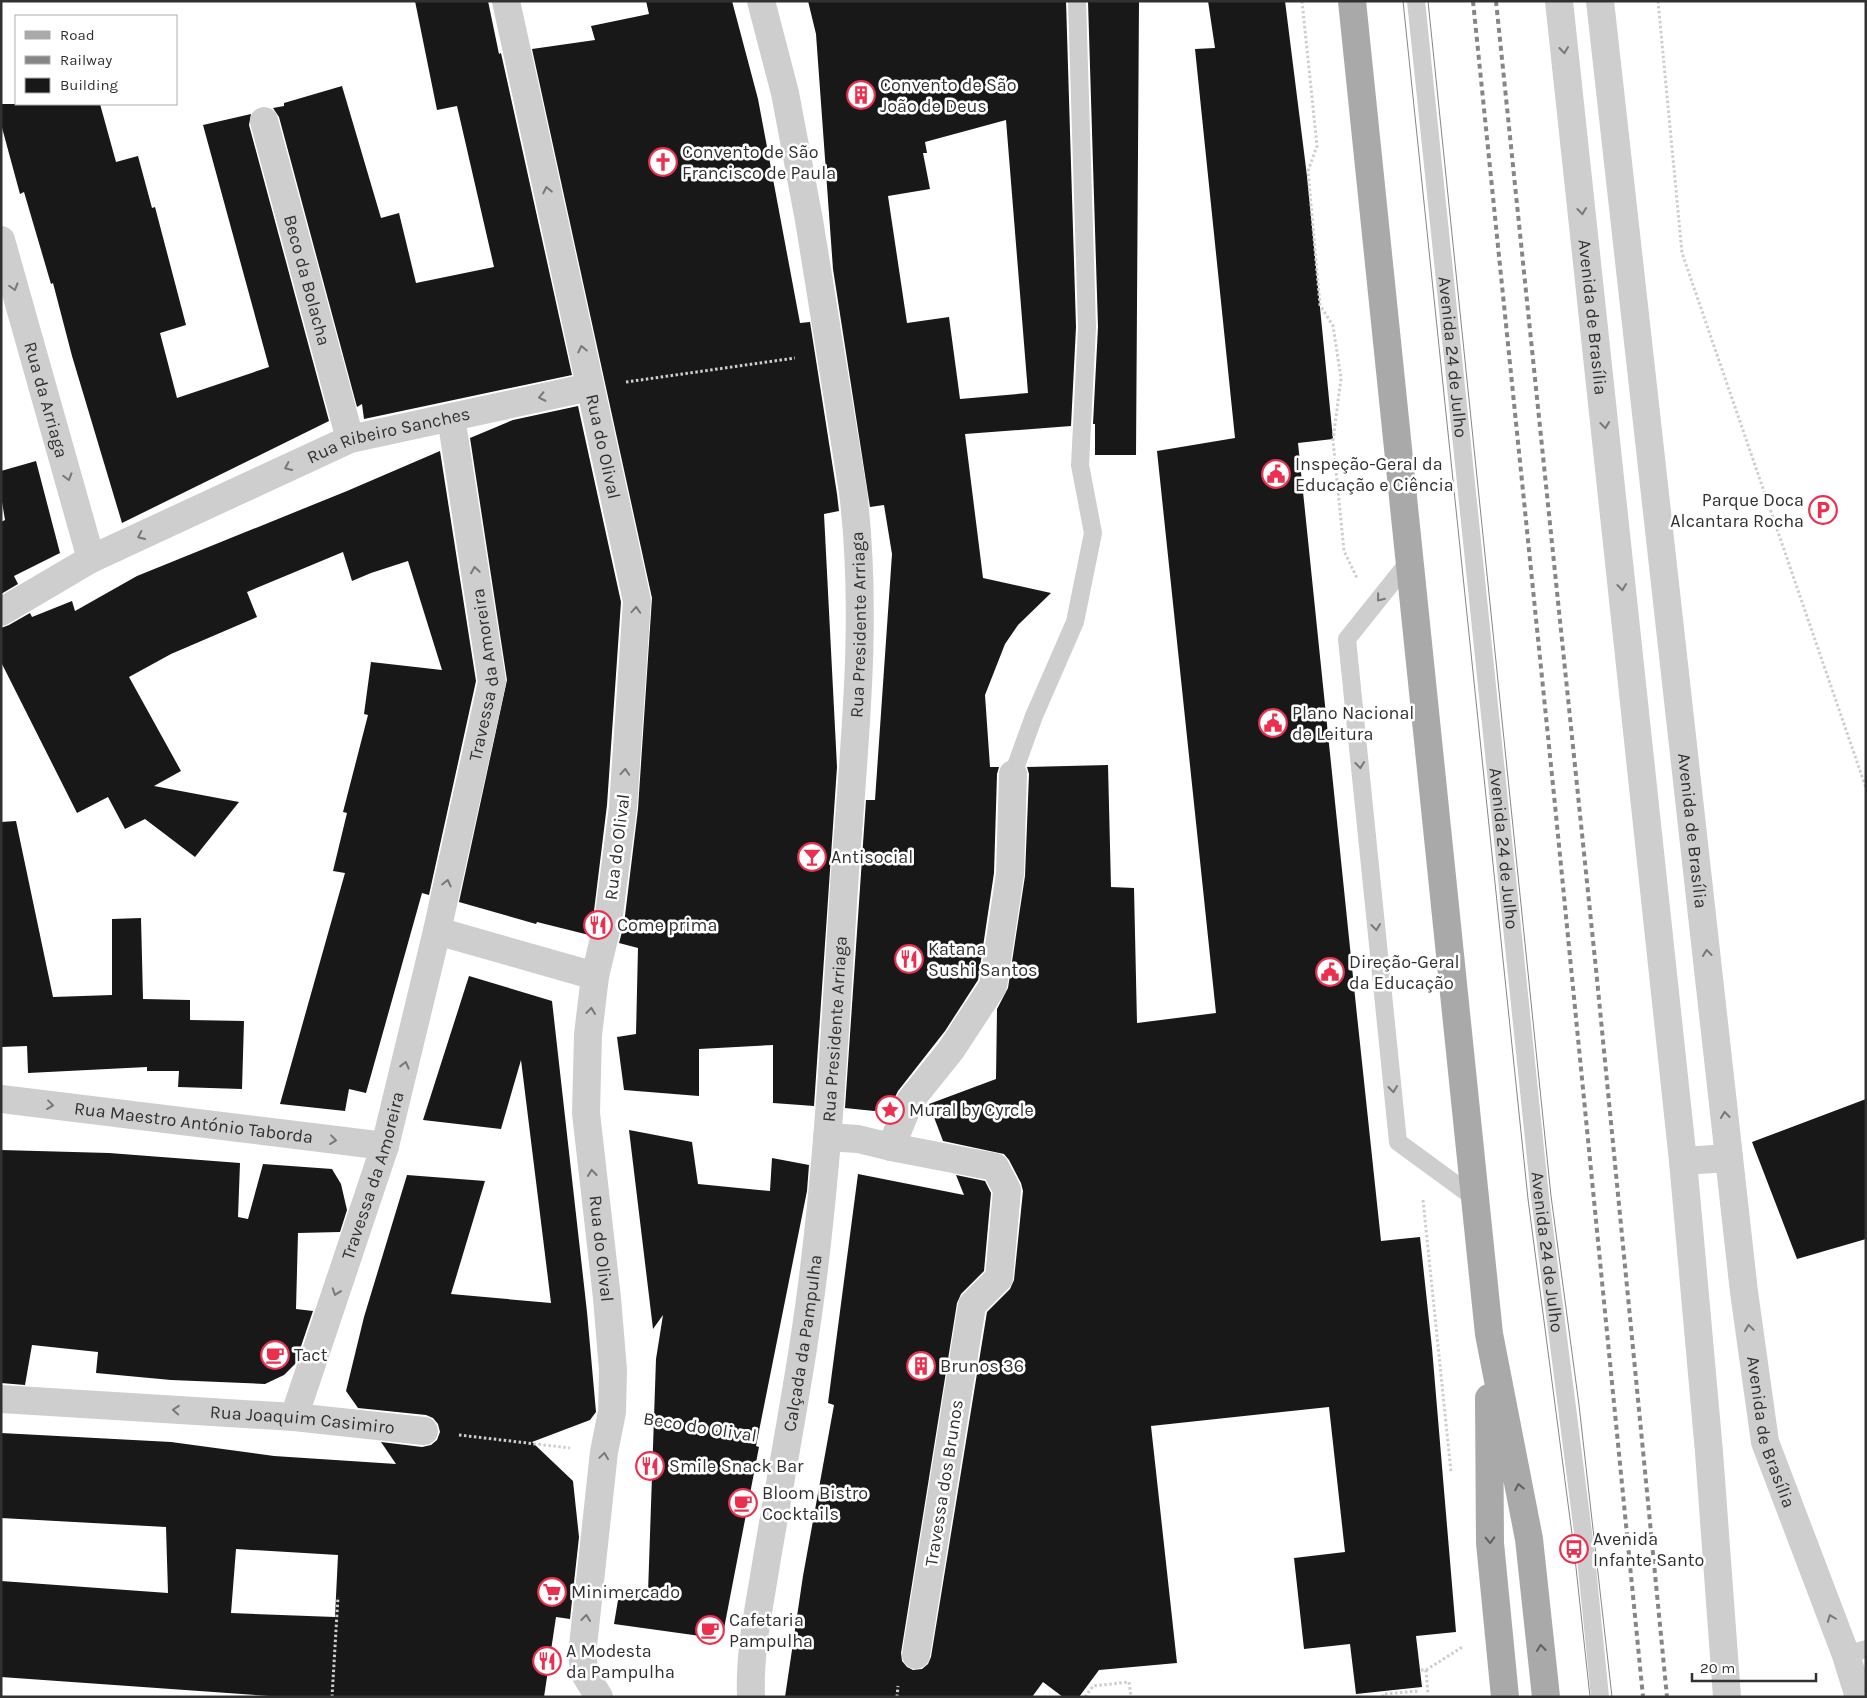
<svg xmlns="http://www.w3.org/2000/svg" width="1867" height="1698" viewBox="0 0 1867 1698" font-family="Karla,sans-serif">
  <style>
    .building { fill: #181818; fill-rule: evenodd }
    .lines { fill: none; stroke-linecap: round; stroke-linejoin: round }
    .path { stroke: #cecece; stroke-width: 3; stroke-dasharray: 2.5 2.5; stroke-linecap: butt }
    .service { stroke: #cecece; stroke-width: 18 }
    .minor { stroke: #cecece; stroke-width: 28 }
    .tertiary { stroke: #cecece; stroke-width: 28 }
    .primary { stroke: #a9a9a9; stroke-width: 28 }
    .tram { stroke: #868686; stroke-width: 1 }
    .rail { stroke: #868686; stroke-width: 4; stroke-dasharray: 5 4; stroke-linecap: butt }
    .oneway { stroke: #787878 }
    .oneway2 { stroke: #616161 }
    .labels { text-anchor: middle; stroke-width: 5; stroke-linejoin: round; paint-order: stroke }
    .poi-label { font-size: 18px; fill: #313131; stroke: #fff; text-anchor: start }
    .street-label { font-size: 18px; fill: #313131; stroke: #fff }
  </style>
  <rect width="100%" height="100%" fill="#fff"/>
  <path class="building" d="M 415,1 L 488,1 L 499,54 L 501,53 L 572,375 L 364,419 L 362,404 L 357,407 L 279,117 L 273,108 L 284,106 L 284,103 L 342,86 L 381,218 L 399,213 L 416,283 L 494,267 L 457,106 L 437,110 Z
    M 646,1 L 732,1 L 758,99 L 800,323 L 810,322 L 837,494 L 839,511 L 824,514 L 837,767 L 814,1106 L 773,1103 L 773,1045 L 699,1049 L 699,1096 L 624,1090 L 617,1037 L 636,1034 L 638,948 L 619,943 L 624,924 L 638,809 L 652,598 L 532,49 L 595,40 L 591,26 L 649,14 Z
    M 808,1 L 1066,1 L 1076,327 L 1071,426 L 965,434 L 983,578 L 1051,593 L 1018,625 L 1005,644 L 985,695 L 990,767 L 999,767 L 997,774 L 994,873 L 978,980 L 945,1031 L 898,1091 L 894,1099 L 884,1108 L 874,1111 L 845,1108 L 866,800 L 875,800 L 892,554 L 884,505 L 870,507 L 833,269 L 816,34 ZM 1006,120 L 1028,393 L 960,399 L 949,317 L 907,323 L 888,196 L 930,189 L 923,153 L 927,153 L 925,142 Z
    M 1088,1 L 1139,1 L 1136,455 L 1095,455 L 1095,424 L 1093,424 L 1098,327 Z
    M 1208,1 L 1285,1 L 1307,176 L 1333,439 L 1298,443 L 1356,1006 L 1381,1241 L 1420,1237 L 1432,1348 L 1456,1632 L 1416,1636 L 1422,1687 L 1356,1694 L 1350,1644 L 1304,1649 L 1294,1558 L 1345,1552 L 1329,1407 L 1151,1426 L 1177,1663 L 1099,1670 L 1079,1697 L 1063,1697 L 1043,1682 L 1032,1697 L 785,1697 L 803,1576 L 834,1405 L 828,1403 L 858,1174 L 964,1195 L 956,1175 L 985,1181 L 991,1193 L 984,1271 L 961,1294 L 957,1303 L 901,1653 L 902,1661 L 907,1667 L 913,1670 L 922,1669 L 928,1664 L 931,1657 L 987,1312 L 1010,1289 L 1014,1280 L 1023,1191 L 1021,1183 L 1009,1160 L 1004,1154 L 943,1141 L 929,1104 L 996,1079 L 997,1009 L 1008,988 L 1025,876 L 1029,774 L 1027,767 L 1108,765 L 1111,887 L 1134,888 L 1137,1023 L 1216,1013 L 1157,451 L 1235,438 L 1195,49 L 1215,48 Z
    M 1,104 L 100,104 L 116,162 L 138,156 L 152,208 L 155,207 L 186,325 L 160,333 L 177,398 L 269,367 L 203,125 L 251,114 L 249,125 L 329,421 L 122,523 L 72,356 L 53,283 L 51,284 L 24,192 L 20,194 L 1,124 Z
    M 578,406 L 621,602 L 607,805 L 593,919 L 589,935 L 537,922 L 536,924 L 459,902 L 507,680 L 470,438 L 513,420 Z
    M 440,451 L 476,681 L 429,895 L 422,893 L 366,1093 L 349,1089 L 345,1111 L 280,1104 L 345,873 L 333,871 L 347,813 L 343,812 L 368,715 L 364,714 L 371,662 L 442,670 L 408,561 L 371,573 L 352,581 L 343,552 L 247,592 L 257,617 L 171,654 L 129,677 L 181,771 L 154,786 L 239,802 L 195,857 L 145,819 L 125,829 L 108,797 L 77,813 L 1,662 L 1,628 L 9,625 L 30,613 L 32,617 L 72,601 L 75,611 L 137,576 L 347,491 Z
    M 36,461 L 60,553 L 14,576 L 18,584 L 1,594 L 1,522 L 5,520 L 1,496 L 1,471 Z
    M 16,821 L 53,997 L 112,995 L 112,919 L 141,918 L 143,999 L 190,1000 L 190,1020 L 244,1021 L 242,1089 L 178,1087 L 179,1071 L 147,1071 L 147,1067 L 28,1073 L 27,1046 L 1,1047 L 1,822 Z
    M 469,976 L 552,1001 L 587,1312 L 596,1412 L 590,1420 L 532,1442 L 573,1481 L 579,1537 L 570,1619 L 556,1617 L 544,1697 L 284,1697 L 1,1677 L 1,1581 L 168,1593 L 166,1527 L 1,1518 L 1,1433 L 171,1442 L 274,1456 L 396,1464 L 381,1442 L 422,1447 L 431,1445 L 437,1440 L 440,1432 L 438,1424 L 433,1418 L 426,1415 L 358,1408 L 346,1391 L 364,1317 L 407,1175 L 485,1181 L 451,1294 L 551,1303 L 521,1060 L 501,1129 L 423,1120 ZM 236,1549 L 338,1555 L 335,1617 L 231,1613 Z
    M 1866,1099 L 1866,1239 L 1797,1259 L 1752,1142 Z
    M 629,1130 L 692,1142 L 698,1184 L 770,1191 L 772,1158 L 809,1165 L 807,1191 L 756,1446 L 759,1447 L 722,1639 L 614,1624 L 619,1594 L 648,1593 L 656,1359 L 663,1315 L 653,1329 Z
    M 1,1150 L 109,1153 L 240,1163 L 238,1217 L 248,1219 L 263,1164 L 332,1169 L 341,1184 L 347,1210 L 340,1232 L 298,1233 L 296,1309 L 313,1311 L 295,1364 L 284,1375 L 265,1384 L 171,1380 L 96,1373 L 98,1352 L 32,1345 L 25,1385 L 1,1383 Z"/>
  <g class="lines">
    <path class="path" d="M 1302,1 L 1317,146 L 1308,171 L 1320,305 L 1333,326 L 1341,378 L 1333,440 L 1344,551 L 1357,578
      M 1658,1 L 1682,253 L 1866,788
      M 626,382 L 795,358
      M 1423,1200 L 1451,1472
      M 647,1418 L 752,1435
      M 459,1435 L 570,1448
      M 1421,1670 L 1426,1670 L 1464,1646
      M 1426,1670 L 1428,1694
      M 332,1697 L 338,1597
      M 897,1697 L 898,1686
      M 1044,1697 L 1046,1697
      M 1085,1697 L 1093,1686 L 1129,1682 L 1131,1697
      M 1383,1697 L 1383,1694 L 1419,1691"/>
    <g class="service">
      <path id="s1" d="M 1416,1 L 1540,1197 L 1585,1548 L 1600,1697"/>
      <path d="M 1411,559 L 1347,639 L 1398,1142 L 1476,1199"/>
      <path d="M 1013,774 L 1034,716 L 1075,622 L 1093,533 L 1080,465 L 1087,327 L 1077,1"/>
      <path d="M 1846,1655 L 1866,1649"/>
    </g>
    <g class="minor">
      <path id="s2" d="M 506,1 L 637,601 L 623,807 L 608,922 L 595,976 L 588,1035 L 586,1113 L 607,1298 L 613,1370 L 612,1412 L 604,1452 L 582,1655 L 585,1674 L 599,1697"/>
      <path id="s3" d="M 264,121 L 350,439"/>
      <path id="s4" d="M 1,240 L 91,559"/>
      <path id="s5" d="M 1,612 L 91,559 L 350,439 L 590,387"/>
      <path d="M 437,931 L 595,976"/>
      <path id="s6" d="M 1,1099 L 385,1146"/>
      <path d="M 827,1137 L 858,1139 L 891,1147 L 995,1167 L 1007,1190 L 999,1278 L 972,1305 L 916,1655"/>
      <path d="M 891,1147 L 910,1101 L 951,1050 L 993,986 L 1010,874 L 1013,774"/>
      <path id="s7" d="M 1,1399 L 294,1417 L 424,1431"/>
      <path id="s8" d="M 294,1417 L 385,1146 L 437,931 L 492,682 L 451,417"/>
    </g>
    <g class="tertiary">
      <path id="s9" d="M 1559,1 L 1683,1161 L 1709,1452 L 1727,1697"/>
      <path id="s10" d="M 1600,1 L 1744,1292 L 1765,1442 L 1846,1655 L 1859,1697"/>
      <path d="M 1683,1161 L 1729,1158"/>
      <path id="s11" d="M 751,1697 C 749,1650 760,1604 767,1558 C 779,1488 792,1418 803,1348 C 827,1195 834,1041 844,887 C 853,755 869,623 853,492 L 809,220 L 785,93 L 761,1"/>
    </g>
    <path class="primary" d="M 1352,1 L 1489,1334 L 1529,1539 L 1546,1697
      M 1489,1398 L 1490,1543 L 1505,1697"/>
    <path class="tram" d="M 1403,1 L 1528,1199 L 1574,1549 L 1590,1697
      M 1428,1 L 1551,1196 L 1579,1405 L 1612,1697"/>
    <path class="rail" d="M 1473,1 L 1555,805 L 1643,1697
      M 1496,1 L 1597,979 L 1667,1697"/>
  </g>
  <defs><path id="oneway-chevron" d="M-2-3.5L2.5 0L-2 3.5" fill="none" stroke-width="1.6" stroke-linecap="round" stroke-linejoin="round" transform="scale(1.25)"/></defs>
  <g class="oneway">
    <use href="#oneway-chevron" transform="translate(1564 50) rotate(84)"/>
    <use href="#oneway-chevron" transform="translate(547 190) rotate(-102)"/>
    <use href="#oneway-chevron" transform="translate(1582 211) rotate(84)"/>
    <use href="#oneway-chevron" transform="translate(14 287) rotate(74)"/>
    <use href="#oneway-chevron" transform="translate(582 349) rotate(-102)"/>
    <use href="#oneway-chevron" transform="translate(542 397) rotate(168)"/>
    <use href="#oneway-chevron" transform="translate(1605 425) rotate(84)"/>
    <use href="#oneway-chevron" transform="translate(288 467) rotate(155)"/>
    <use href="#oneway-chevron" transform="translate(68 477) rotate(74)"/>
    <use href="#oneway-chevron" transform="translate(141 536) rotate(155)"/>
    <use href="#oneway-chevron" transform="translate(475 570) rotate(-99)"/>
    <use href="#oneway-chevron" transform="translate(1622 587) rotate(84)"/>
    <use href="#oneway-chevron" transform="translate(1380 598) rotate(129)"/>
    <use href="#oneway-chevron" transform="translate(636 610) rotate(-86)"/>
    <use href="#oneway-chevron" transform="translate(1360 765) rotate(84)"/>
    <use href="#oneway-chevron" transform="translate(625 772) rotate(-86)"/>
    <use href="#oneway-chevron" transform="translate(447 883) rotate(-77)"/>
    <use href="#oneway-chevron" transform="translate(1376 927) rotate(84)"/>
    <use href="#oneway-chevron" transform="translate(1707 953) rotate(-96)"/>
    <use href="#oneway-chevron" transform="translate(591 1011) rotate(-84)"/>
    <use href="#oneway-chevron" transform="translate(405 1065) rotate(-76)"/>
    <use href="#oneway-chevron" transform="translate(1393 1089) rotate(84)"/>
    <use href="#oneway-chevron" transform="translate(50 1105) rotate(7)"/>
    <use href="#oneway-chevron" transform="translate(1725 1115) rotate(-96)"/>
    <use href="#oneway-chevron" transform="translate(333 1140) rotate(7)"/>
    <use href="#oneway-chevron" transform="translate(592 1173) rotate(-96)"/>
    <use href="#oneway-chevron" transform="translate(336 1292) rotate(109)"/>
    <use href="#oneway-chevron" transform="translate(1749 1328) rotate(-98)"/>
    <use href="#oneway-chevron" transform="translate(176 1410) rotate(-176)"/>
    <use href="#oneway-chevron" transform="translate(604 1456) rotate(-82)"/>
    <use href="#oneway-chevron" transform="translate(586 1618) rotate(-84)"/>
    <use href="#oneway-chevron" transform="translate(1831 1618) rotate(-111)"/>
  </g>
  <g class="oneway2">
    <use href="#oneway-chevron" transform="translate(1519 1487) rotate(-101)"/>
    <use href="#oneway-chevron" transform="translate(1490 1540) rotate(88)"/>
    <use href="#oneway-chevron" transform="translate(1541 1648) rotate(-96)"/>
  </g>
  <defs>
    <symbol id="building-ring" viewBox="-11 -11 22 22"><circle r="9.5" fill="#fff" stroke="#ec2f4e" stroke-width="1.5"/><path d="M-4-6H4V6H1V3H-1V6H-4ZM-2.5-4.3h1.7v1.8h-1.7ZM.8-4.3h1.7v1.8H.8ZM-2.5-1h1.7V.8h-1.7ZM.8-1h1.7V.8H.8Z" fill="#ec2f4e"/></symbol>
    <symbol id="church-ring" viewBox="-11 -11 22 22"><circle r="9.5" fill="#fff" stroke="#ec2f4e" stroke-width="1.5"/><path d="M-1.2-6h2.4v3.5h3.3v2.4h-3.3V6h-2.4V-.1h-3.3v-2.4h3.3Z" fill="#ec2f4e"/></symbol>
    <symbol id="civic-ring" viewBox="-11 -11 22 22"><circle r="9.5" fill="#fff" stroke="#ec2f4e" stroke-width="1.5"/><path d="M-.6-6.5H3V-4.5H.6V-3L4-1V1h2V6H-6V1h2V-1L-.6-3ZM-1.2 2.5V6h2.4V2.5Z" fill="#ec2f4e"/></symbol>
    <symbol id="parking-ring" viewBox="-11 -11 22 22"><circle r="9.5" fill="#fff" stroke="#ec2f4e" stroke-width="1.5"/><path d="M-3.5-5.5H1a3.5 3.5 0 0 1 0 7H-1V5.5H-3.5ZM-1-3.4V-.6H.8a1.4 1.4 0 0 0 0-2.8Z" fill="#ec2f4e"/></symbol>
    <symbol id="bar-ring" viewBox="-11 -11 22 22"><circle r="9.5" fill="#fff" stroke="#ec2f4e" stroke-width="1.5"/><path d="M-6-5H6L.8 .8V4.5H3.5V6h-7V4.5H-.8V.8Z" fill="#ec2f4e"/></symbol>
    <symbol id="restaurant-ring" viewBox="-11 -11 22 22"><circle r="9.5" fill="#fff" stroke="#ec2f4e" stroke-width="1.5"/><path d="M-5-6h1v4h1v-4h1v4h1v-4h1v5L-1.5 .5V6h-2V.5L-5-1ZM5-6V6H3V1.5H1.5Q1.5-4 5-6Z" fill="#ec2f4e"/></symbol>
    <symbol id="sight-ring" viewBox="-11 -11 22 22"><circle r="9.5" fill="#fff" stroke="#ec2f4e" stroke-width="1.5"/><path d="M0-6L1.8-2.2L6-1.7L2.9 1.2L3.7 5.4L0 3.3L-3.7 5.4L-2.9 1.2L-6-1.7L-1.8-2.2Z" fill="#ec2f4e"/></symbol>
    <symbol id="cafe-ring" viewBox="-11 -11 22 22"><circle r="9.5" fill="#fff" stroke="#ec2f4e" stroke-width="1.5"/><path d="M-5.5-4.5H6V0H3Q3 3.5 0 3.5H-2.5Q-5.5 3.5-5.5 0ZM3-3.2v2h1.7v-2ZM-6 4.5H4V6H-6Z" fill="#ec2f4e"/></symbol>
    <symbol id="bus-ring" viewBox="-11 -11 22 22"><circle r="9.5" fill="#fff" stroke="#ec2f4e" stroke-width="1.5"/><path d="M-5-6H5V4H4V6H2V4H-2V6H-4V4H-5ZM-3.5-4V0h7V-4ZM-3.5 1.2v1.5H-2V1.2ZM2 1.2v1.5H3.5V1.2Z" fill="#ec2f4e"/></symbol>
    <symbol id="supermarket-ring" viewBox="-11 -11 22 22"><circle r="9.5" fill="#fff" stroke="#ec2f4e" stroke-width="1.5"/><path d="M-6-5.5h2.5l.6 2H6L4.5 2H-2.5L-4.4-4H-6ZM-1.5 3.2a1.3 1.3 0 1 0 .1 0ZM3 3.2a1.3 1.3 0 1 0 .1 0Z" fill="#ec2f4e"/></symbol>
  </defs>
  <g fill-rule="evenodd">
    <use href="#building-ring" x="845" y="79" width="32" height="32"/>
    <use href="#church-ring" x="647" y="146" width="32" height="32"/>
    <use href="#civic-ring" x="1260" y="458" width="32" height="32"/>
    <use href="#parking-ring" x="1807" y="494" width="32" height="32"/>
    <use href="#civic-ring" x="1257" y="707" width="32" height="32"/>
    <use href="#bar-ring" x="796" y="841" width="32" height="32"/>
    <use href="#restaurant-ring" x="582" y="909" width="32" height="32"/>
    <use href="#restaurant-ring" x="893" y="943" width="32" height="32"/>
    <use href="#civic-ring" x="1314" y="956" width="32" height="32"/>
    <use href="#sight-ring" x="874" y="1094" width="32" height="32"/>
    <use href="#cafe-ring" x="259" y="1339" width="32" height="32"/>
    <use href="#building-ring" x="905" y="1350" width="32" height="32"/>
    <use href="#restaurant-ring" x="634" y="1450" width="32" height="32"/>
    <use href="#cafe-ring" x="727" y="1487" width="32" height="32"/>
    <use href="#bus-ring" x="1558" y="1533" width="32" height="32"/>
    <use href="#supermarket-ring" x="536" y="1576" width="32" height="32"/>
    <use href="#cafe-ring" x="694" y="1614" width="32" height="32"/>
    <use href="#restaurant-ring" x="531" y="1645" width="32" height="32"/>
  </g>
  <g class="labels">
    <g class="poi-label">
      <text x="880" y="91">Convento de São<tspan x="880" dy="21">João de Deus</tspan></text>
      <text x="682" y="158">Convento de São<tspan x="682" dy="21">Francisco de Paula</tspan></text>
      <text x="1295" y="470">Inspeção-Geral da<tspan x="1295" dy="21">Educação e Ciência</tspan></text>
      <text x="1804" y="506" text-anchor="end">Parque Doca<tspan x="1804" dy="21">Alcantara Rocha</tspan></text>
      <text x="1292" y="719">Plano Nacional<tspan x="1292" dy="21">de Leitura</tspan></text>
      <text x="831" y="863">Antisocial</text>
      <text x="617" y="931">Come prima</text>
      <text x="928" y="955">Katana<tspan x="928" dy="21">Sushi Santos</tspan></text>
      <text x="1349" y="968">Direção-Geral<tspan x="1349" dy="21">da Educação</tspan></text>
      <text x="909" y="1116">Mural by Cyrcle</text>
      <text x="294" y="1361">Tact</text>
      <text x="940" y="1372">Brunos 36</text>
      <text x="669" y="1472">Smile Snack Bar</text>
      <text x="762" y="1499">Bloom Bistro<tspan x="762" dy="21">Cocktails</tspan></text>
      <text x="1593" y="1545">Avenida<tspan x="1593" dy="21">Infante Santo</tspan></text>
      <text x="571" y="1598">Minimercado</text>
      <text x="729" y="1626">Cafetaria<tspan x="729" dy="21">Pampulha</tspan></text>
      <text x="566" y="1657">A Modesta<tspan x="566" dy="21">da Pampulha</tspan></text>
    </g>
    <g class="street-label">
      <text dy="6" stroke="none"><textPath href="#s3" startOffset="165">Beco da Bolacha</textPath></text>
      <text dy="6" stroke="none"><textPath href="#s9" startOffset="318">Avenida de Brasília</textPath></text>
      <text dy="6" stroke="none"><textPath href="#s1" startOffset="358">Avenida 24 de Julho</textPath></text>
      <text dy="6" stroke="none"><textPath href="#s4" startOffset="166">Rua da Arriaga</textPath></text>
      <text dy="6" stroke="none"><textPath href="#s5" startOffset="428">Rua Ribeiro Sanches</textPath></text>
      <text dy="6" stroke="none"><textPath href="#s2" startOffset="456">Rua do Olival</textPath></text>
      <text dy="6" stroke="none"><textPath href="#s11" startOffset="1079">Rua Presidente Arriaga</textPath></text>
      <text dy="6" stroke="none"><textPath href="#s8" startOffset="769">Travessa da Amoreira</textPath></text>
      <text dy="6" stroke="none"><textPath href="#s10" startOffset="835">Avenida de Brasília</textPath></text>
      <text transform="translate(617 847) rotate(-83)" y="6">Rua do Olival</text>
      <text dy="6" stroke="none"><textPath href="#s1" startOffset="852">Avenida 24 de Julho</textPath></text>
      <text dy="6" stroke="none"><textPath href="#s11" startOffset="674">Rua Presidente Arriaga</textPath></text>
      <text dy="6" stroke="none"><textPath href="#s6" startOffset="194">Rua Maestro António Taborda</textPath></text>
      <text dy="6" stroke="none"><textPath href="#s8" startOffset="254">Travessa da Amoreira</textPath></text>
      <text dy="6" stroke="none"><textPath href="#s2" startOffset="1266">Rua do Olival</textPath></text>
      <text dy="6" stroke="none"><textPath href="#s1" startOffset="1258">Avenida 24 de Julho</textPath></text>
      <text dy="6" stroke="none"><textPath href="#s11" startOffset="358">Calçada da Pampulha</textPath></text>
      <text dy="6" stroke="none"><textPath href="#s7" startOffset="302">Rua Joaquim Casimiro</textPath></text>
      <text transform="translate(700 1427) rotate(9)" y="6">Beco do Olival</text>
      <text dy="6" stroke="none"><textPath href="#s10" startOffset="1442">Avenida de Brasília</textPath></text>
      <text transform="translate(944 1483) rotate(-81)" y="6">Travessa dos Brunos</text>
    </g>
  </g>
  <rect width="1867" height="1698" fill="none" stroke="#313131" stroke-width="5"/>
  <rect x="15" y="15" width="162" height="90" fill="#ffffff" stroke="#adadad"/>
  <rect x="25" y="31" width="25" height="8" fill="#a9a9a9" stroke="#adadad"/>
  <text x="60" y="40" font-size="15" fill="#313131">Road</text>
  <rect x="25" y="56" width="25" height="8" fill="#868686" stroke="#adadad"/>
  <text x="60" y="65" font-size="15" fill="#313131">Railway</text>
  <rect x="25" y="78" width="25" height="15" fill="#181818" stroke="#adadad"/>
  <text x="60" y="90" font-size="15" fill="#313131">Building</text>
  <path d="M1692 1673v8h124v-8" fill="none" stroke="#313131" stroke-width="2.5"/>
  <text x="1700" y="1673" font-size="15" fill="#313131" stroke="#ffffff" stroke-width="4" paint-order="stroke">20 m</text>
</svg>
